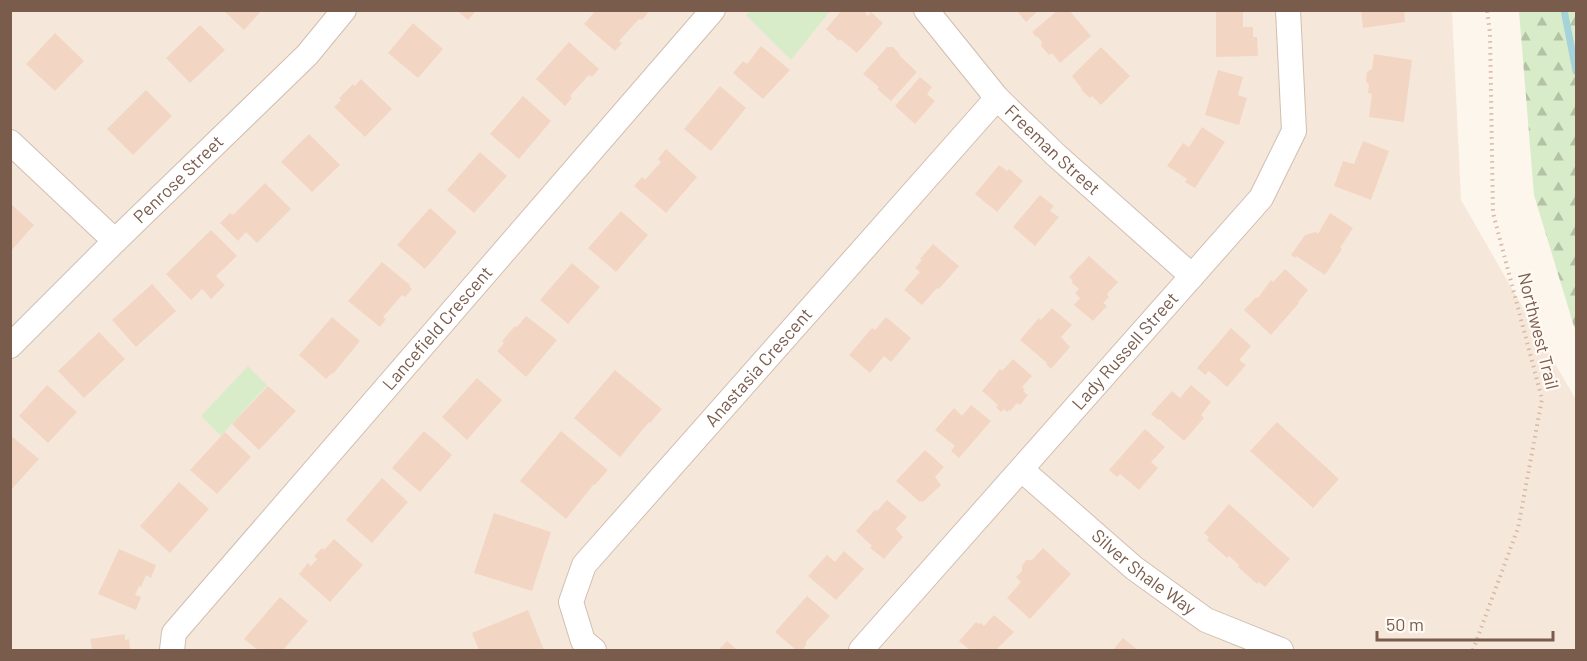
<svg xmlns="http://www.w3.org/2000/svg" width="1587" height="661" viewBox="0 0 1587 661" font-family="Barlow,sans-serif">
  <style>
    .residential { fill: #f5e8da }
    .grass { fill: #d8ecc9 }
    .forest { fill: url(#forest-firs) }
    .lines { fill: none; stroke-linecap: round; stroke-linejoin: round }
    .stream { stroke: #a5d3da; stroke-width: 7 }
    .building { fill: #f3d5c3 }
    .street-casing { stroke: #d1beb0; stroke-width: 26 }
    .path { stroke: #d9b8a5; stroke-width: 4; stroke-dasharray: 1.5 4.5; stroke-linecap: butt }
    .street { stroke: #fff; stroke-width: 24 }
    .labels { text-anchor: middle; stroke-width: 4.5; stroke-linejoin: round; paint-order: stroke }
    .street-label { font-size: 18px; fill: #7a5c4d; stroke: #fffaf3 }
  </style>
  <defs>
    <pattern id="forest-firs" width="22" height="20" patternUnits="userSpaceOnUse" patternTransform="scale(1.5)"><rect width="22" height="20" fill="#d8ecc9"/><path d="M5 1l3.5 6h-7zM16 11l3.5 6h-7z" fill="#b4c2a5"/></pattern>
  </defs>
  <rect width="100%" height="100%" fill="#fdf6ec"/>
  <path class="residential" d="M 10,11 L 1452,11 L 1461,200 L 1576,400 L 1576,650 L 11,650 Z"/>
  <path class="grass" d="M 750,11 L 750,10 L 830,11 L 791,60 L 746,15 Z
    M 248,366 L 267,385 L 221,436 L 201,416 Z"/>
  <path class="forest" d="M 1519,11 L 1576,11 L 1576,333 L 1534,195 Z"/>
  <g class="lines">
    <path class="stream" d="M 1564,10 L 1576,71"/>
  </g>
  <path class="building" d="M 223,10 L 262,10 L 244,30 Z
    M 456,10 L 477,10 L 468,20 Z
    M 596,10 L 645,10 L 648,13 L 642,20 L 639,19 L 619,41 L 622,43 L 615,51 L 584,24 Z
    M 842,10 L 865,10 L 866,12 L 865,13 L 868,16 L 871,12 L 883,23 L 857,53 L 840,39 L 839,41 L 826,29 Z
    M 1016,10 L 1039,10 L 1026,22 Z
    M 1058,10 L 1069,10 L 1091,36 L 1060,63 L 1052,53 L 1049,55 L 1041,46 L 1042,42 L 1037,36 L 1036,37 L 1032,32 Z
    M 1216,10 L 1243,10 L 1243,27 L 1253,27 L 1253,37 L 1257,37 L 1258,56 L 1216,57 Z
    M 1361,10 L 1404,10 L 1405,22 L 1363,28 Z
    M 413,23 L 443,49 L 418,78 L 388,53 Z
    M 200,25 L 225,50 L 190,83 L 166,58 Z
    M 55,33 L 84,61 L 55,91 L 26,64 Z
    M 569,42 L 599,69 L 592,77 L 589,75 L 570,96 L 572,98 L 565,106 L 536,79 Z
    M 761,46 L 790,70 L 763,99 L 733,73 L 743,61 L 747,64 Z
    M 887,47 L 893,47 L 899,53 L 900,56 L 917,72 L 891,101 L 877,89 L 879,87 L 863,74 Z
    M 1101,47 L 1130,76 L 1101,105 L 1092,96 L 1090,98 L 1081,90 L 1082,89 L 1072,76 Z
    M 1374,54 L 1412,60 L 1404,122 L 1369,117 L 1372,94 L 1368,93 L 1369,85 L 1366,81 L 1367,72 L 1372,69 Z
    M 1218,70 L 1243,77 L 1238,95 L 1247,98 L 1239,125 L 1205,115 Z
    M 920,77 L 932,87 L 927,94 L 935,101 L 915,124 L 895,106 Z
    M 361,79 L 392,109 L 365,137 L 334,107 L 341,100 L 339,98 L 353,84 L 355,86 Z
    M 720,86 L 746,108 L 711,151 L 684,129 Z
    M 146,90 L 172,116 L 133,155 L 107,129 Z
    M 523,96 L 551,121 L 519,159 L 490,134 Z
    M 1202,127 L 1225,142 L 1195,188 L 1185,182 L 1187,179 L 1167,166 L 1183,143 L 1189,147 Z
    M 309,134 L 340,165 L 312,192 L 281,162 Z
    M 1363,141 L 1389,151 L 1371,200 L 1334,186 L 1343,161 L 1354,164 Z
    M 666,149 L 697,177 L 666,213 L 634,186 L 642,177 L 645,180 L 661,162 L 658,159 Z
    M 480,152 L 507,176 L 474,213 L 447,190 Z
    M 999,165 L 1007,171 L 1009,169 L 1023,181 L 997,212 L 975,194 Z
    M 265,183 L 291,209 L 257,243 L 246,232 L 238,241 L 220,223 L 230,213 L 233,215 Z
    M 1040,195 L 1054,206 L 1050,211 L 1059,217 L 1035,246 L 1013,227 Z
    M 10,203 L 34,225 L 10,252 Z
    M 430,208 L 457,232 L 425,269 L 397,245 Z
    M 621,211 L 648,235 L 616,272 L 588,248 Z
    M 1330,213 L 1353,228 L 1340,248 L 1342,249 L 1325,275 L 1296,256 L 1295,258 L 1291,255 L 1305,235 L 1316,232 L 1318,234 Z
    M 211,230 L 237,256 L 216,276 L 225,285 L 211,299 L 202,289 L 191,300 L 166,274 Z
    M 933,244 L 959,266 L 939,289 L 937,288 L 922,305 L 904,290 L 920,272 L 915,268 L 922,260 L 920,259 Z
    M 1089,256 L 1118,282 L 1107,294 L 1109,297 L 1103,303 L 1107,306 L 1093,321 L 1074,305 L 1080,298 L 1075,293 L 1079,289 L 1071,282 L 1073,281 L 1069,277 Z
    M 382,262 L 410,285 L 409,286 L 412,289 L 405,297 L 402,295 L 383,317 L 386,319 L 380,327 L 348,301 Z
    M 572,263 L 600,287 L 568,324 L 540,300 Z
    M 1285,269 L 1308,290 L 1298,302 L 1299,303 L 1271,335 L 1244,310 L 1256,297 L 1258,298 L 1271,280 L 1273,282 Z
    M 152,284 L 176,311 L 136,347 L 112,320 Z
    M 1052,308 L 1072,325 L 1061,337 L 1070,347 L 1051,369 L 1046,364 L 1047,363 L 1020,340 L 1039,318 L 1041,320 Z
    M 526,316 L 557,340 L 526,377 L 497,351 L 504,343 L 502,341 L 515,326 L 517,327 Z
    M 332,317 L 360,341 L 333,374 L 332,373 L 326,379 L 299,355 Z
    M 886,317 L 911,338 L 891,362 L 884,356 L 870,373 L 849,355 L 872,328 L 875,330 Z
    M 1231,328 L 1251,346 L 1239,360 L 1246,365 L 1227,387 L 1209,371 L 1205,375 L 1197,368 Z
    M 99,332 L 125,359 L 84,398 L 58,371 Z
    M 1013,359 L 1032,376 L 1022,387 L 1025,389 L 1023,391 L 1028,395 L 1020,405 L 1017,403 L 1010,411 L 1009,410 L 1007,412 L 1004,409 L 1001,412 L 996,407 L 998,405 L 982,391 L 1000,369 L 1002,371 Z
    M 615,370 L 662,409 L 650,423 L 649,422 L 620,457 L 574,418 Z
    M 477,378 L 502,400 L 467,440 L 442,417 Z
    M 47,385 L 77,412 L 48,443 L 19,416 Z
    M 1191,385 L 1211,402 L 1201,415 L 1204,418 L 1184,441 L 1159,419 L 1158,420 L 1151,414 L 1172,391 L 1180,398 Z
    M 268,386 L 296,411 L 259,450 L 232,424 Z
    M 971,405 L 991,421 L 959,458 L 951,451 L 955,446 L 935,430 L 954,408 L 962,416 Z
    M 1277,422 L 1339,479 L 1313,508 L 1250,451 Z
    M 1145,429 L 1165,447 L 1151,462 L 1158,468 L 1139,490 L 1120,474 L 1117,477 L 1109,470 Z
    M 424,431 L 452,455 L 420,492 L 392,468 Z
    M 561,431 L 608,470 L 595,485 L 594,484 L 566,519 L 520,481 Z
    M 225,432 L 251,457 L 217,494 L 190,470 Z
    M 10,435 L 39,459 L 10,491 Z
    M 925,450 L 944,467 L 935,477 L 941,485 L 923,502 L 921,501 L 920,502 L 896,481 Z
    M 382,478 L 408,502 L 372,543 L 346,520 Z
    M 179,482 L 209,509 L 170,553 L 140,526 Z
    M 887,500 L 907,517 L 896,529 L 903,537 L 884,559 L 870,548 L 872,546 L 856,531 L 875,510 L 877,511 Z
    M 1229,504 L 1290,559 L 1265,587 L 1259,582 L 1257,584 L 1238,567 L 1239,565 L 1229,556 L 1227,558 L 1207,540 L 1209,537 L 1204,533 Z
    M 494,513 L 551,532 L 532,591 L 474,573 Z
    M 334,539 L 363,565 L 330,602 L 299,574 L 308,563 L 311,566 L 317,559 L 314,556 L 322,548 L 324,550 Z
    M 1043,548 L 1071,574 L 1030,619 L 1007,598 L 1021,582 L 1016,577 L 1022,571 L 1022,566 L 1026,560 L 1032,560 Z
    M 119,549 L 156,565 L 151,578 L 146,575 L 141,587 L 139,586 L 135,595 L 141,597 L 136,610 L 98,594 Z
    M 844,551 L 864,569 L 836,600 L 808,576 L 827,555 L 835,562 Z
    M 807,596 L 830,616 L 806,642 L 806,645 L 803,649 L 796,650 L 775,632 Z
    M 280,597 L 308,621 L 283,650 L 258,650 L 244,639 Z
    M 528,610 L 544,650 L 479,650 L 472,633 Z
    M 994,615 L 1014,632 L 996,650 L 970,650 L 959,641 L 976,622 L 979,624 L 981,623 L 984,626 Z
    M 125,634 L 125,640 L 129,639 L 130,649 L 127,649 L 127,650 L 92,650 L 90,639 Z
    M 1123,638 L 1138,650 L 1113,650 Z
    M 727,641 L 737,650 L 718,650 Z"/>
  <g class="lines">
    <defs>
      <g id="street">
        <path id="s1" d="M 926,10 L 997,98 L 1057,156 L 1192,276"/>
        <path d="M 10,142 L 115,241"/>
        <path id="s2" d="M 10,346 L 115,241 L 307,55 L 344,10"/>
        <path id="s3" d="M 1022,470 L 1134,568 L 1206,620 L 1281,650"/>
        <path id="s4" d="M 172,650 L 174,633 L 713,10"/>
        <path id="s5" d="M 594,650 L 583,641 L 571,602 L 584,565 L 997,98"/>
        <path id="s6" d="M 861,650 L 1261,198 L 1294,131 L 1288,10"/>
      </g>
    </defs>
    <use href="#street" class="street-casing"/>
    <path class="path" d="M 1473,650 L 1518,528 L 1542,399 L 1493,213 L 1490,33 L 1487,10"/>
    <use href="#street" class="street"/>
  </g>
  <g class="labels">
    <g class="street-label">
      <text dy="6" stroke="none"><textPath href="#s1" startOffset="189">Freeman Street</textPath></text>
      <text dy="6" stroke="none"><textPath href="#s2" startOffset="237">Penrose Street</textPath></text>
      <text dy="6" stroke="none"><textPath href="#s4" startOffset="420">Lancefield Crescent</textPath></text>
      <text transform="translate(1538 331) rotate(76)" y="6">Northwest Trail</text>
      <text dy="6" stroke="none"><textPath href="#s6" startOffset="399">Lady Russell Street</textPath></text>
      <text dy="6" stroke="none"><textPath href="#s5" startOffset="358">Anastasia Crescent</textPath></text>
      <text dy="6" stroke="none"><textPath href="#s3" startOffset="159">Silver Shale Way</textPath></text>
    </g>
  </g>
  <rect width="1587" height="661" fill="none" stroke="#7a5c4d" stroke-width="24"/>
  <path d="M1377 631v9h176v-9" fill="none" stroke="#7a5c4d" stroke-width="3"/>
  <text x="1386" y="631" font-size="18" fill="#7a5c4d" stroke="#fffaf3" stroke-width="4.5" paint-order="stroke">50 m</text>
</svg>
